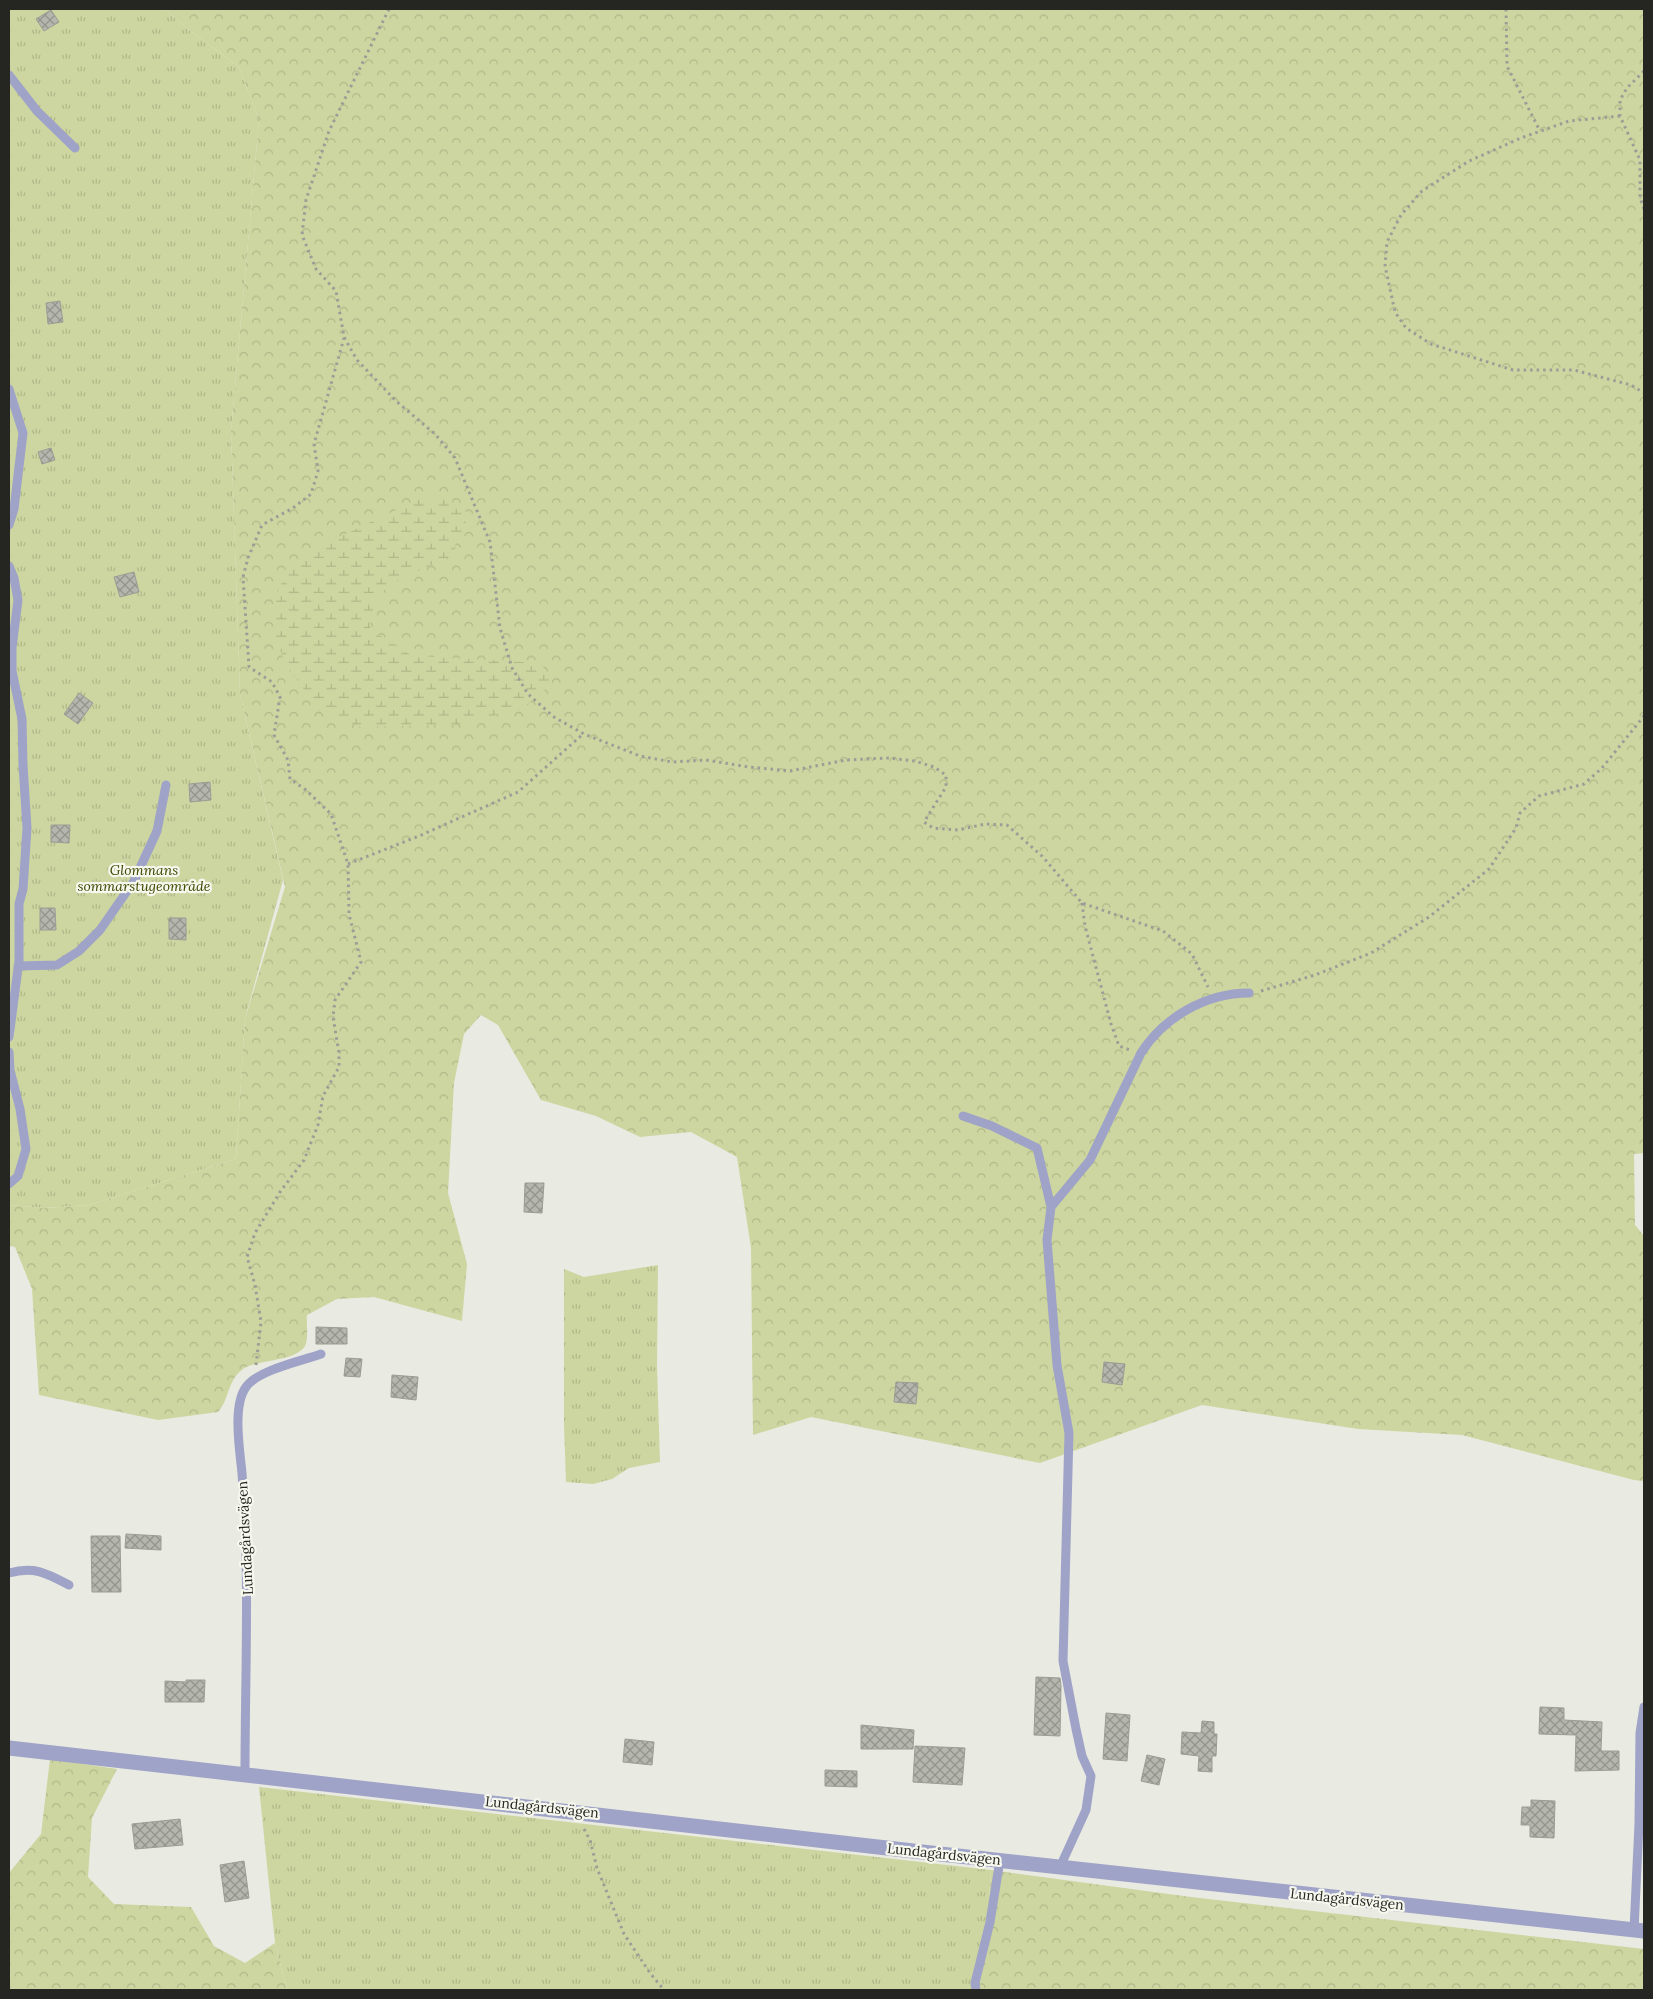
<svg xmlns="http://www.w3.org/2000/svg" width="1653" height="1999" viewBox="0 0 1653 1999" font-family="Lora,serif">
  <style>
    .grass { fill: url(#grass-tufts) }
    .forest { fill: url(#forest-crowns) }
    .wetland { fill: url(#wetland-marsh) }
    .building { fill: url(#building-cross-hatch); stroke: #9b9d94 }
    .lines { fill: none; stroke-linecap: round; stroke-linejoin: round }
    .path { stroke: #9d9d97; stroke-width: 3; stroke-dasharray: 2.5 4; stroke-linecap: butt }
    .lane { stroke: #9fa3c7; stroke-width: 9 }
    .street { stroke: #9fa3c7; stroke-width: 15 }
    .labels { text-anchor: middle; stroke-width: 4.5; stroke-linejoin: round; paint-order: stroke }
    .park-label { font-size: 14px; font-style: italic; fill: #404700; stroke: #f6f8ee }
    .street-label { font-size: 14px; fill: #252522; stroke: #f6f8ee }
  </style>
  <defs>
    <pattern id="grass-tufts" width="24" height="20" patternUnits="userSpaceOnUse" patternTransform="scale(1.25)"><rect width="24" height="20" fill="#cdd6a0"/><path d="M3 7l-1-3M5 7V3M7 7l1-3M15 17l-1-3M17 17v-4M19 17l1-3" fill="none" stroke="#b0b88a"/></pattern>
    <pattern id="forest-crowns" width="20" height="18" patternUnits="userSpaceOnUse" patternTransform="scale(1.25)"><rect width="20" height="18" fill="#cdd6a0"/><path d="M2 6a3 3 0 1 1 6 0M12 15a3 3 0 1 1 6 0" fill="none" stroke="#b0b88a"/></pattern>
    <pattern id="wetland-marsh" width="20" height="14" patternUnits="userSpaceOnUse" patternTransform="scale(1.25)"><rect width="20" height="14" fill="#cdd6a0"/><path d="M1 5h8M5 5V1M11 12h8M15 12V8" fill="none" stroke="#b0b88a"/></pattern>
    <pattern id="building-cross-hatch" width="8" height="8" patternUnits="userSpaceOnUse" patternTransform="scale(1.25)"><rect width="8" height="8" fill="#b5b6ad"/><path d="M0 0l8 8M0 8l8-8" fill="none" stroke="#93948c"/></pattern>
  </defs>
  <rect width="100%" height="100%" fill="#e9eae1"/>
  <path class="grass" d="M 9,9 L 165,9 L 189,30 L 239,67 L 259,120 L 231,431 L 240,694 L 283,880 L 245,1019 L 236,1159 L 89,1205 L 45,1208 L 9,1205 Z
    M 658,1265 L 657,1366 L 660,1462 L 629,1468 L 612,1479 L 593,1484 L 566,1482 L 564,1425 L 564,1269 L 584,1277 Z
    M 259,1787 L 991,1870 L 989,1905 L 977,1990 L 287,1990 L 275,1943 Z"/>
  <path class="forest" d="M 165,9 L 1644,9 L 1644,1153 L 1634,1154 L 1635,1225 L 1644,1236 L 1644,1481 L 1634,1480 L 1462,1435 L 1358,1429 L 1202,1405 L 1040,1463 L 811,1417 L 753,1435 L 751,1248 L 737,1157 L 691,1132 L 640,1137 L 596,1116 L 541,1100 L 498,1025 L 481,1015 L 464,1034 L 454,1083 L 448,1193 L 467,1264 L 462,1321 L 374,1297 L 337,1299 L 307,1315 C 306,1323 309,1338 305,1346 C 295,1362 258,1359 243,1369 C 228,1379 229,1400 218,1412 L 158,1420 L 39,1395 L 32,1289 L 15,1247 L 9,1246 L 9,1205 L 45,1208 L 89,1205 L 236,1159 L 245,1019 L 285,887 L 240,694 L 231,431 L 259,120 L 239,67 L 189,30 Z
    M 50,1759 L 117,1769 L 92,1818 L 88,1877 L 114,1904 L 191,1907 L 214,1946 L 245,1963 L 275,1943 L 287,1990 L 9,1990 L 9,1873 L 41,1834 Z
    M 991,1870 L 1191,1897 L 1644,1949 L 1644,1990 L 977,1990 L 989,1905 Z"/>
  <path class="wetland" d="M 424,497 L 445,498 L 469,514 L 452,556 L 394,582 L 375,598 L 370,629 L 412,656 L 541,663 L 552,684 L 520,710 L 453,725 L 361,727 L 319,711 L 285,663 L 274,631 L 274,599 L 285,576 L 328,542 Z"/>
  <path class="building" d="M 51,10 L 59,22 L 44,31 L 36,19 Z
    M 60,301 L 63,322 L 48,324 L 46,303 Z
    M 51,448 L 55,460 L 42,464 L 38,452 Z
    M 134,572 L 139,592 L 120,597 L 114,577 Z
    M 79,693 L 93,703 L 78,724 L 64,714 Z
    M 210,782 L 211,800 L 190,802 L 189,784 Z
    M 51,825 L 70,825 L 69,843 L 51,842 Z
    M 40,908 L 55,908 L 56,930 L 40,930 Z
    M 169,918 L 186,918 L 186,940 L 169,939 Z
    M 525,1183 L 544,1183 L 542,1213 L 524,1212 Z
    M 316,1327 L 347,1328 L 347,1344 L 316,1344 Z
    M 346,1358 L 362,1359 L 360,1377 L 344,1376 Z
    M 1104,1362 L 1125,1364 L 1122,1385 L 1102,1382 Z
    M 392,1375 L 418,1377 L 416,1400 L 391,1397 Z
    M 896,1382 L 918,1383 L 916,1404 L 894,1402 Z
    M 126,1534 L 161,1536 L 161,1550 L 125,1548 Z
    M 91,1536 L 120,1536 L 121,1592 L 92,1592 Z
    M 1036,1677 L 1060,1678 L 1061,1686 L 1060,1736 L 1034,1735 Z
    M 186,1680 L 205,1680 L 204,1702 L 165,1702 L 165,1681 L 186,1682 Z
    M 1540,1707 L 1564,1708 L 1564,1720 L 1602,1722 L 1601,1751 L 1619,1751 L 1619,1770 L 1575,1771 L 1576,1735 L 1539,1734 Z
    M 1106,1713 L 1130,1715 L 1127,1761 L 1103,1759 Z
    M 1202,1721 L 1214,1722 L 1214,1734 L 1217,1734 L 1216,1756 L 1212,1756 L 1212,1772 L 1198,1771 L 1199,1756 L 1181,1754 L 1182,1732 L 1201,1733 Z
    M 861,1725 L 914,1730 L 913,1749 L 861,1749 Z
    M 625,1739 L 654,1742 L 652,1765 L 623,1762 Z
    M 915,1746 L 965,1748 L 962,1785 L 913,1782 Z
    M 1147,1755 L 1165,1759 L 1159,1785 L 1141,1781 Z
    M 825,1770 L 857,1771 L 857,1787 L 825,1786 Z
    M 1531,1800 L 1555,1801 L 1554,1838 L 1530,1837 L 1530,1825 L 1521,1825 L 1522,1807 L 1531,1807 Z
    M 180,1819 L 183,1845 L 135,1849 L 132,1824 Z
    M 244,1861 L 249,1898 L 225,1902 L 220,1865 Z"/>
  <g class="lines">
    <path class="path" d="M 389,9 L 329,131 L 306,200 L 302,235 L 316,269 L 336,291 L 344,337 L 357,360 L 396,401 L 435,434 L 455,458 L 490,542 L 500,628 L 512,668 L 528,694 L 554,717 L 584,734 L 640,756 L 672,762 L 706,760 L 749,767 L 790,771 L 846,760 L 889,758 L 915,761 L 934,767 L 946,775 L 946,787 L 924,822 L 933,828 L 958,830 L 985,824 L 1007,825 L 1043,857 L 1082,903 L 1163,931 L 1192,954 L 1208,987
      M 1506,9 L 1507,66 L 1540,131
      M 1644,71 L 1627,88 L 1620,100 L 1620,116 L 1640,160 L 1640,198 L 1644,209
      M 1620,116 L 1569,121 L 1521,138 L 1469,161 L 1422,191 L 1401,215 L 1387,242 L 1385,266 L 1395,312 L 1406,328 L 1431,344 L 1513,370 L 1574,370 L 1631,385 L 1644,393
      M 348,864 L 419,836 L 518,792 L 583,734
      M 1082,903 L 1085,926 L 1111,1024 L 1119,1046 L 1130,1050
      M 1261,991 L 1315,975 L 1371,953 L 1429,917 L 1489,869 L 1516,828 L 1520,813 L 1539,796 L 1584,784 L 1602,768 L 1644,716
      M 256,1365 L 261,1322 L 255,1285 L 247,1257 L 255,1233 L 280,1192 L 304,1160 L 318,1125 L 323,1096 L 339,1067 L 339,1053 L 333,1017 L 335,1000 L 361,962 L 349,914 L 348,864 L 331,814 L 306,790 L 290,779 L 288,760 L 274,735 L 280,697 L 272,682 L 249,667 L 243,577 L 248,558 L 262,525 L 293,508 L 311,494 L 318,471 L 314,444 L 344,338
      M 584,1829 L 590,1840 L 597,1868 L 624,1934 L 650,1973 L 664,1990"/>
    <path class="lane" d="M 9,75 L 37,111 L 75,148
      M 9,389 L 23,433 L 14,509 L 9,525
      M 9,566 L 14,578 L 18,600 L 12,648 L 12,671 L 22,719 L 23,765 L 27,828 L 23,889 L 19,904 L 19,961 L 9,1037
      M 18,966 L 57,965 L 79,951 L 100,930 L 134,881 L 157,831 L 166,785
      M 9,1052 L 10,1070 L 20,1109 L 26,1149 L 18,1176 L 9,1184
      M 963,1116 L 992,1126 L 1037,1148 L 1051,1207 L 1047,1240 L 1057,1365 L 1069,1433 L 1063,1661 L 1076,1729 L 1082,1756 L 1091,1776 L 1086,1810 L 1060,1867
      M 1051,1207 L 1090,1160 L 1141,1053 C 1164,1017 1206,993 1249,993
      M 9,1573 C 34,1566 46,1573 69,1585
      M 245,1774 C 245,1673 250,1574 242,1473 C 240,1451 232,1406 246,1387 C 258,1370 302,1361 321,1354
      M 1634,1930 L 1639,1824 L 1640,1733 L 1644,1707
      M 976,1990 L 975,1983 L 990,1922 L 1000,1860"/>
    <path class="street" d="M 9,1748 L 913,1851 L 1644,1931"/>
  </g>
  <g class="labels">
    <g class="park-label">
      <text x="144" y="875">Glommans<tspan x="144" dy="16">sommarstugeområde</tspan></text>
    </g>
    <g class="street-label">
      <text transform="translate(245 1538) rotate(-93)" y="5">Lundagårdsvägen</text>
      <text transform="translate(542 1807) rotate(6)" y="5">Lundagårdsvägen</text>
      <text transform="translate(944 1854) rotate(6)" y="5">Lundagårdsvägen</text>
      <text transform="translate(1347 1899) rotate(6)" y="5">Lundagårdsvägen</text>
    </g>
  </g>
  <rect width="1653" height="1999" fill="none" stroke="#252522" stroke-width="20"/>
</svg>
